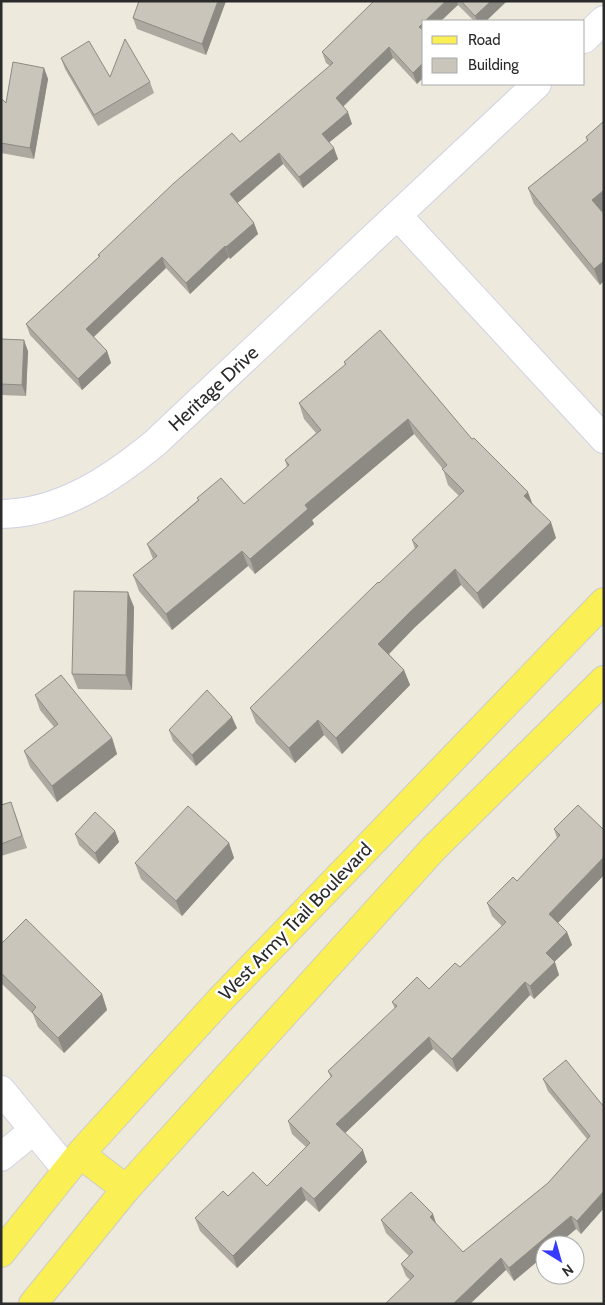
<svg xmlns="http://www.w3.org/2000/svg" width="605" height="1305" viewBox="0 0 605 1305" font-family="Cabin,sans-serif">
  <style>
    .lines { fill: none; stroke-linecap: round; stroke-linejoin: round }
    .minor-casing { stroke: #d1d1e4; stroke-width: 30 }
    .major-casing { stroke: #ccc; stroke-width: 30 }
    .minor { stroke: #fff; stroke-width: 28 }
    .major { stroke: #faef54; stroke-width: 28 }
    .wall { fill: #ada9a1 }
    .shaded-wall { fill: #8d8a83 }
    .building { fill: #c9c5bb; stroke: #8d8a83 }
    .labels { text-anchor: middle; stroke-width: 5; stroke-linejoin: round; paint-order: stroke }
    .street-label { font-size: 19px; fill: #2b2b2b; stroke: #fff }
  </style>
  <rect width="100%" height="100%" fill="#ede9dc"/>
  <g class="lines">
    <defs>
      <path id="minor" d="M 584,39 L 604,20
        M 398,216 L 604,439
        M 1,514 C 61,513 111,479 155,443 L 537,84
        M 1,1090 L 67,1170
        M 1,1157 L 34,1130"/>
      <path id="major" d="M 80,1154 L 126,1189
        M 1,1253 L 80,1154 L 220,1000 L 604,602
        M 33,1304 L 126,1189 L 433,849 L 604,680"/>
    </defs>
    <use href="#minor" class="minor-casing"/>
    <use href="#major" class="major-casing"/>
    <use href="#minor" class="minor"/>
    <use href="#major" class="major"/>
  </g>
  <path class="wall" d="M 139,1 L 226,1 L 206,55 L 137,29 L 133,18 Z
    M 374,1 L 507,1 L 486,21 L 474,21 L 458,5 L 424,21 L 417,84 L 393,58 L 343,107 L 352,124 L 329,142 L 338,159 L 303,188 L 283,164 L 237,203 L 254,223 L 258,234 L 230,259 L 229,257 L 190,294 L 166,268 L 94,337 L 107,351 L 111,363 L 82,390 L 30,335 L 26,324 L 99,257 L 98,255 L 240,142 L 330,66 L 326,63 L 322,52 Z
    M 61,58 L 110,77 L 150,82 L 154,93 L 98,126 L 65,69 Z
    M 44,68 L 48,79 L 34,159 L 1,153 L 1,98 L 6,103 Z
    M 604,121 L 602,212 L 600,285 L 534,204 L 528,188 L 587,141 L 586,137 Z
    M 1,339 L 28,351 L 26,396 L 1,395 Z
    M 344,362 L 472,439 L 532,503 L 556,538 L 483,609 L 461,585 L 414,628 L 389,654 L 404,670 L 410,685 L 342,754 L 324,735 L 295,763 L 256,723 L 250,708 L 415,549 L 412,540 L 459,496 L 448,485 L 443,469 L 414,434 L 312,520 L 314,524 L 255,574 L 248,566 L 172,630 L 139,591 L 133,575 L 153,559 L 147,544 L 198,500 L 197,498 L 244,504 L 287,467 L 285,460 L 316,433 L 304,419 L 299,403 L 345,365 Z
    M 134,607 L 132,690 L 78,689 L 72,674 Z
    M 35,695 L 112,738 L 117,754 L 57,802 L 30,767 L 24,751 L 54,727 L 40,710 Z
    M 237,728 L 196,766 L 173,741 L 169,730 Z
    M 1,805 L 15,813 L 27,848 L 1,856 Z
    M 554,829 L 604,830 L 604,875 L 558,923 L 567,932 L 572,945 L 554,962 L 559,975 L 534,999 L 530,995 L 457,1072 L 433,1049 L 345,1133 L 367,1162 L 319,1212 L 306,1200 L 237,1268 L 200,1231 L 195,1218 L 228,1196 L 267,1186 L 306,1147 L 292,1134 L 288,1121 L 331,1078 L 328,1071 L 395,1009 L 392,1002 L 429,989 L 460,967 L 502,926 L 492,916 L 487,903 L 517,881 L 557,838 Z
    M 115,831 L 119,842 L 99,864 L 79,845 L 75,834 Z
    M 229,843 L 234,858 L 182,916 L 141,879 L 135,863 Z
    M 1,944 L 102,994 L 107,1010 L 64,1053 L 38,1027 L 33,1014 L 1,983 Z
    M 543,1079 L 604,1107 L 604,1208 L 581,1234 L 576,1229 L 514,1281 L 506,1270 L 410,1280 L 406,1276 L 401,1264 L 409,1256 L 386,1233 L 381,1220 L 436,1224 L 463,1252 L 548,1183 L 587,1139 L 548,1091 Z"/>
  <path class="shaded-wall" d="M 218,1 L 226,1 L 206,55 L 202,44 Z
    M 446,1 L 457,1 L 458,5 L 441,21 L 425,21 Z
    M 491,1 L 507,1 L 486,21 L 477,21 L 475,16 Z
    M 424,22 L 424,37 L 419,27 Z
    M 389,47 L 393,58 L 340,109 L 336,98 Z
    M 424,62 L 424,77 L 417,84 L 413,73 Z
    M 44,68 L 48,79 L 34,159 L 30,148 Z
    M 348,112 L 352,124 L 326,145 L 322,134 Z
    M 334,148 L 338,159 L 303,188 L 299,177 Z
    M 279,153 L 283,164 L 234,206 L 230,194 Z
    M 604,190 L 604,210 L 598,215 L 592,200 Z
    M 254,223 L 258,234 L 230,259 L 226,247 Z
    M 225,246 L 229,257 L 190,294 L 186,283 Z
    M 162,257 L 166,268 L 90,340 L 86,329 Z
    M 604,261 L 604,281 L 600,285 L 594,269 Z
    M 24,340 L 28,351 L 26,396 L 22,385 Z
    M 107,351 L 111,363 L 82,390 L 78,379 Z
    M 408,419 L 414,434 L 312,520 L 314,524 L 255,574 L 250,559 L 305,505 Z
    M 528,492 L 534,508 L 524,496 Z
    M 551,522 L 556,538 L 483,609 L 477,593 Z
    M 242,551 L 248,566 L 172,630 L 166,614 Z
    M 455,569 L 461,585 L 414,628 L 384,659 L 378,644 L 409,613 Z
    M 128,592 L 134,607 L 132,690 L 126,675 Z
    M 404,670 L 410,685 L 342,754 L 336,738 Z
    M 232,717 L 237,728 L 196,766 L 192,755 Z
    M 318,720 L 324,735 L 295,763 L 289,748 Z
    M 112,738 L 117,754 L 57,802 L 52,786 Z
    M 115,831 L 119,842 L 99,864 L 95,853 Z
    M 229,843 L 234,858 L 182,916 L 176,901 Z
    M 604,857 L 604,875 L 554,927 L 549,914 Z
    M 567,932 L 572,945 L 550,966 L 546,953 Z
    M 555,962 L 559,975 L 534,999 L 530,986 Z
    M 525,982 L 530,995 L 457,1072 L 452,1059 Z
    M 102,994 L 107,1010 L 64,1053 L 58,1038 Z
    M 429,1037 L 433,1049 L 341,1137 L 336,1124 Z
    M 363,1150 L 367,1162 L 319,1212 L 314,1199 Z
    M 301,1187 L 306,1200 L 237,1268 L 233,1256 Z
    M 604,1191 L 604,1208 L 581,1234 L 577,1221 Z
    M 433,1214 L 437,1226 L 430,1217 Z
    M 571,1216 L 576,1229 L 557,1245 L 545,1245 L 545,1255 L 514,1281 L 509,1268 Z
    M 501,1258 L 506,1270 L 470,1304 L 453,1304 Z"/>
  <path class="building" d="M 139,1 L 218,1 L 202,44 L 133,18 Z
    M 374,1 L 446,1 L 425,21 L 424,21 L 424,22 L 419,27 L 424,31 L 424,62 L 413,73 L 389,47 L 336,98 L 348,112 L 322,134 L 334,148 L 299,177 L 279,153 L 230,194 L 254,223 L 226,247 L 225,246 L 186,283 L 162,257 L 86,329 L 107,351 L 78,379 L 26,324 L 100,256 L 98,255 L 174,183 L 232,133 L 240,142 L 333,63 L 322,52 Z
    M 461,1 L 491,1 L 475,16 Z
    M 125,39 L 150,82 L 94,115 L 61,58 L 89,41 L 110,77 Z
    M 13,62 L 44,68 L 30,148 L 1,143 L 1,98 L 6,103 Z
    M 604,121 L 604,190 L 592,200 L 604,214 L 604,261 L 594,269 L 528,188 L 588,140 L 586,137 Z
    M 380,330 L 472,439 L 474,438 L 528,492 L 524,496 L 551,522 L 477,593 L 455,569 L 409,613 L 378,644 L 404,670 L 336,738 L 318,720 L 289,748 L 250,708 L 378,582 L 379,583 L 418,546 L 412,540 L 464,491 L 442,469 L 447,465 L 408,419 L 305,505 L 308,509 L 250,559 L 242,551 L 166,614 L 133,575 L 157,556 L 147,544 L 199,500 L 197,498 L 221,478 L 244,504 L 289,465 L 285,460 L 321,430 L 299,403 L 346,364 L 344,362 Z
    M 1,339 L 24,340 L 22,385 L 1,384 Z
    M 74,591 L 128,592 L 126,675 L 72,674 Z
    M 61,675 L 112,738 L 52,786 L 24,751 L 58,724 L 35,695 Z
    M 207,690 L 232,717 L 192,755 L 169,730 Z
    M 11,802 L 22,836 L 1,844 L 1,805 Z
    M 578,805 L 604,830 L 604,857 L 549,914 L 567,932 L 546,953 L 555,962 L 530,986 L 525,982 L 452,1059 L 429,1037 L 336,1124 L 363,1150 L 314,1199 L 301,1187 L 233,1256 L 195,1218 L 223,1191 L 228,1196 L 253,1172 L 267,1186 L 310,1143 L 288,1121 L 332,1076 L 328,1071 L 397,1006 L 392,1002 L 417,977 L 429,989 L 455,963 L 460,967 L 506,922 L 487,903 L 513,877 L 517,881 L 560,835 L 554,829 Z
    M 188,806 L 229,843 L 176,901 L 135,863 Z
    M 95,812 L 115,831 L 95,853 L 75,834 Z
    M 26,919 L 102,994 L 58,1038 L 32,1012 L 36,1007 L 1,973 L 1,944 Z
    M 566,1060 L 604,1107 L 604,1191 L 577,1221 L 571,1216 L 509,1268 L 501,1258 L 453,1304 L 385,1304 L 414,1276 L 401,1264 L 413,1252 L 381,1220 L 411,1192 L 433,1214 L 430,1217 L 463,1252 L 548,1183 L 590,1136 L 543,1079 Z"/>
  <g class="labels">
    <g class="street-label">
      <text transform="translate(213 388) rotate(-43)" y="7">Heritage Drive</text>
      <text transform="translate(295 921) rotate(-46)" y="7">West Army Trail Boulevard</text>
    </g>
  </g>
  <rect width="605" height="1305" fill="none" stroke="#2b2b2b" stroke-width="5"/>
  <rect x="422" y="20" width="162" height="65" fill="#ffffff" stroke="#aaaaaa"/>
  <rect x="432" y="36" width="25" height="8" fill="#faef54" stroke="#aaaaaa"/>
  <text x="468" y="45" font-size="15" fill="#2b2b2b">Road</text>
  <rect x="432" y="58" width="25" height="15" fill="#c9c5bb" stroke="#aaaaaa"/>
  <text x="468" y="70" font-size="15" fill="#2b2b2b">Building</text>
  <g transform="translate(560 1260) rotate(143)"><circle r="24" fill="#ffffff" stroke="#aaaaaa"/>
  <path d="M0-4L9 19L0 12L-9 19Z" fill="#373bff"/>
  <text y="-8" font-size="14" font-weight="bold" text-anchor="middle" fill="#2b2b2b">N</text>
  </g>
</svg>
